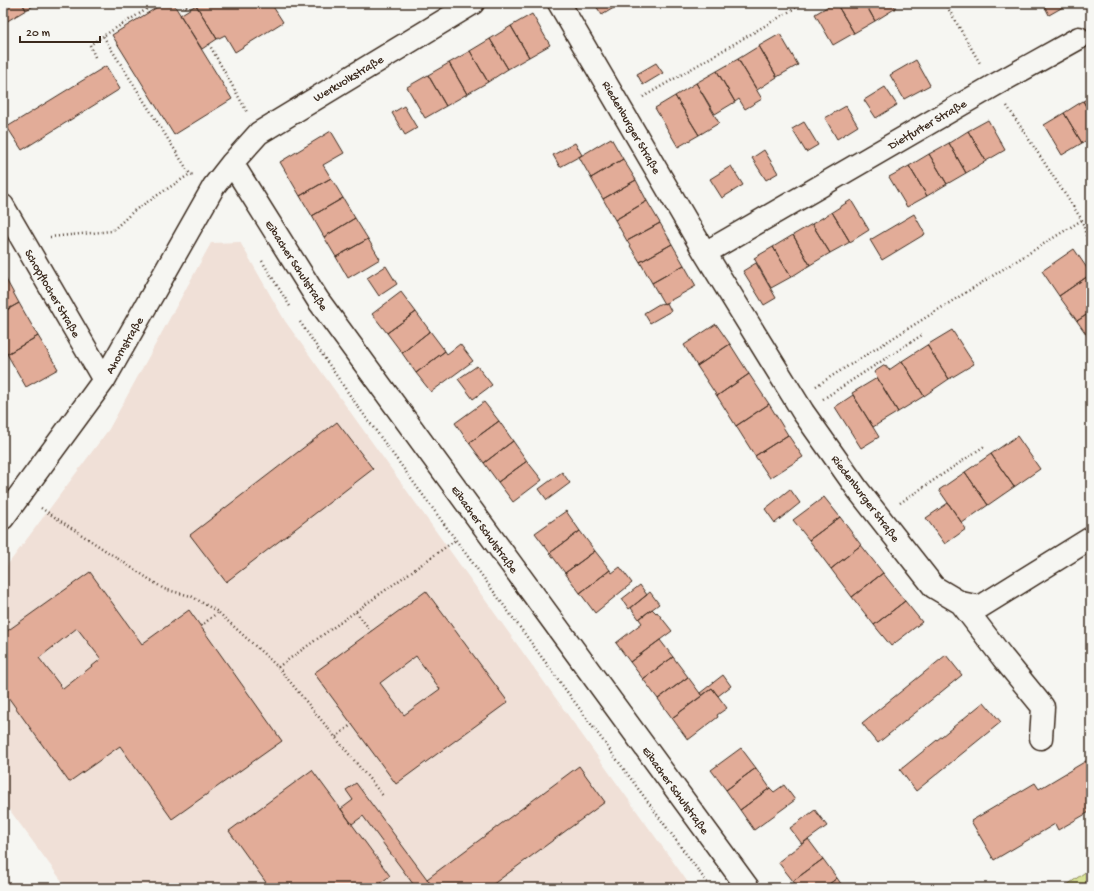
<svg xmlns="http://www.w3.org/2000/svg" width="1094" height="891" viewBox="0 0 1094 891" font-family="'Gochi Hand',sans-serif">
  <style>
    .built { fill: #f0e0d7 }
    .green { fill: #d7e295; stroke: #89865a }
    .building { fill: #e2ac98; stroke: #3b2a1e; fill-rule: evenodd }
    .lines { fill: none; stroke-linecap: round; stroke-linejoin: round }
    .minor-casing { stroke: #3b2a1e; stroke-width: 25 }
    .path { stroke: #3b2a1e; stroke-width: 2.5; stroke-dasharray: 1 3; stroke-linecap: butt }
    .minor { stroke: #f6f6f2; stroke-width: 22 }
    .labels { text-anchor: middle; stroke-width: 3.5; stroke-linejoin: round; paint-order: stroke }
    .street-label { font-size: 12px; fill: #3b2a1e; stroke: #f6f6f2 }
  </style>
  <rect width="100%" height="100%" fill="#f6f6f2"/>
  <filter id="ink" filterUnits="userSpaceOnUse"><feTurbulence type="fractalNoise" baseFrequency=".025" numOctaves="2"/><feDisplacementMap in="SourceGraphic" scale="8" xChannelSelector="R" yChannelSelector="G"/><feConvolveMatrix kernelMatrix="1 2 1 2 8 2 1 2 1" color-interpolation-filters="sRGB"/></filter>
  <g filter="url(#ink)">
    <path class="built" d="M 240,242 L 285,321 L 692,888 L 67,888 L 3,801 L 3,571 L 109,429 L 211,243 Z"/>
    <path class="green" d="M 1091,868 L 1091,888 L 1063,888 Z"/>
    <path class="building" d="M 3,3 L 22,3 L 26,10 L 4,23 Z
      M 22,3 L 39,3 L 26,10 Z
      M 164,3 L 173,3 L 232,99 L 174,135 L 112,35 Z
      M 199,3 L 275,3 L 272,5 L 283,22 L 235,52 L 225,35 L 217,39 L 196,5 Z
      M 594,3 L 622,3 L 602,15 Z
      M 834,3 L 836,3 L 854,33 L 833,45 L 815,14 Z
      M 836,3 L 865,3 L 875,21 L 854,33 Z
      M 865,3 L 892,3 L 896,8 L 875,21 Z
      M 1043,3 L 1070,3 L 1049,15 Z
      M 196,5 L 217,39 L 202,49 L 180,15 Z
      M 532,14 L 550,45 L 529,57 L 511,26 Z
      M 511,26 L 529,57 L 508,69 L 490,39 Z
      M 780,34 L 798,65 L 777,77 L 759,46 Z
      M 490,39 L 508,69 L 488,82 L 470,51 Z
      M 759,46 L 777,77 L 757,90 L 738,59 Z
      M 470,51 L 488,82 L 467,94 L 449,63 Z
      M 738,59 L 762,99 L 745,109 L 739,99 L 735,102 L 717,71 Z
      M 916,60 L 930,85 L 904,99 L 890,75 Z
      M 449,63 L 467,94 L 446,106 L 428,75 Z
      M 656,63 L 663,73 L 643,85 L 637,74 Z
      M 106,66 L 120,89 L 22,150 L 7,127 Z
      M 717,71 L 735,102 L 715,114 L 696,83 Z
      M 428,75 L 446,106 L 425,118 L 407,87 Z
      M 696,83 L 719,123 L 699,135 L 675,96 Z
      M 885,87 L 897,105 L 876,118 L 864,100 Z
      M 675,96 L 699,135 L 678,147 L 655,108 Z
      M 1091,97 L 1091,115 L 1083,101 Z
      M 1083,101 L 1091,115 L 1091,138 L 1082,143 L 1064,113 Z
      M 404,106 L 417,128 L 405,135 L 392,113 Z
      M 846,106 L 858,126 L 837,139 L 825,118 Z
      M 1064,113 L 1082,143 L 1062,155 L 1044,125 Z
      M 988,120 L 1005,150 L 986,161 L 968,131 Z
      M 804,122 L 818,145 L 806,152 L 792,129 Z
      M 331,131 L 344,153 L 323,165 L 331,178 L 300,196 L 280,162 Z
      M 968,131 L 986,161 L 966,173 L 949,143 Z
      M 611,138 L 623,159 L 591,178 L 579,157 Z
      M 575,143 L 582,155 L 560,167 L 553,155 Z
      M 949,143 L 966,173 L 947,184 L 929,154 Z
      M 764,150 L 778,173 L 766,180 L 752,158 Z
      M 929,154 L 947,184 L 927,196 L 909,166 Z
      M 623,159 L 636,180 L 603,199 L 591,178 Z
      M 731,166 L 743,185 L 722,198 L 710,179 Z
      M 909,166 L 927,196 L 907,207 L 889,177 Z
      M 331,178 L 343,198 L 312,216 L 300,196 Z
      M 636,180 L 647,201 L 615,220 L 603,199 Z
      M 343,198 L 355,218 L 324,237 L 312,216 Z
      M 851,200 L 869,230 L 850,242 L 832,212 Z
      M 647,201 L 660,223 L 627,241 L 615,220 Z
      M 832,212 L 850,242 L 830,253 L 812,224 Z
      M 914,214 L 925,234 L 882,260 L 870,240 Z
      M 355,218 L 368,239 L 336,257 L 324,237 Z
      M 660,223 L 672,244 L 640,262 L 627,241 Z
      M 812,224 L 830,253 L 810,265 L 793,235 Z
      M 793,235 L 810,265 L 791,277 L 773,247 Z
      M 368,239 L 380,259 L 348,278 L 336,257 Z
      M 672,244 L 684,265 L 652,283 L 640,262 Z
      M 773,247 L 791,277 L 771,288 L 754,258 Z
      M 1074,249 L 1091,274 L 1059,296 L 1042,271 Z
      M 756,263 L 776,298 L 764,305 L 743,271 Z
      M 684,265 L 696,286 L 664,304 L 652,283 Z
      M 386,266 L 397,284 L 379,296 L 367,278 Z
      M 3,274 L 19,303 L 3,312 Z
      M 1091,274 L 1091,312 L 1077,321 L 1059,296 Z
      M 401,292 L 416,312 L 387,333 L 372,314 Z
      M 19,303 L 38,336 L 7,354 L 3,347 L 3,312 Z
      M 667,303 L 671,311 L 650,323 L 644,313 L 659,304 Z
      M 416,312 L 430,331 L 402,353 L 387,333 Z
      M 1091,312 L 1091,341 L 1077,321 Z
      M 716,324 L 730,344 L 697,366 L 684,345 Z
      M 952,330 L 974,364 L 949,379 L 927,345 Z
      M 430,331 L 445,351 L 416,373 L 402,353 Z
      M 38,336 L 58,369 L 26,387 L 7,354 Z
      M 460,344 L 473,361 L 431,392 L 416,373 L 445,351 L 447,354 Z
      M 730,344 L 749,374 L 717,396 L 697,366 Z
      M 927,345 L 949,379 L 924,396 L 902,361 Z
      M 902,361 L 924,396 L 898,412 L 874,372 L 885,365 L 889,370 Z
      M 477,366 L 492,385 L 473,399 L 458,379 Z
      M 749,374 L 769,404 L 736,426 L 717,396 Z
      M 877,378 L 898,412 L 873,427 L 852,393 Z
      M 853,395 L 879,437 L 861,448 L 835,407 Z
      M 484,402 L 499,421 L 469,443 L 455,423 Z
      M 769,404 L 788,435 L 755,456 L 736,426 Z
      M 499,421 L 513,441 L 484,463 L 469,443 Z
      M 337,422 L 373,469 L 226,582 L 190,535 Z
      M 788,435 L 803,457 L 770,478 L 755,456 Z
      M 1017,436 L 1040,469 L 1014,487 L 991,454 Z
      M 513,441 L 527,461 L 498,482 L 484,463 Z
      M 991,454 L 1014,487 L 988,505 L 965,472 Z
      M 527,461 L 542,480 L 513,502 L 498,482 Z
      M 562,472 L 570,483 L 547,500 L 539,489 Z
      M 965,472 L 988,505 L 962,523 L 939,490 Z
      M 790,489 L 800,503 L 775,523 L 765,509 Z
      M 824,497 L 840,517 L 809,540 L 793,520 Z
      M 948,503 L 966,529 L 945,544 L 926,518 Z
      M 566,511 L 580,531 L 550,553 L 535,533 Z
      M 840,517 L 861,545 L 831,569 L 809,540 Z
      M 580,531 L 595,551 L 565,573 L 550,553 Z
      M 861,545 L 883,573 L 852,597 L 831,569 Z
      M 595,551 L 610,570 L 580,593 L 565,573 Z
      M 620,567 L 632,583 L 595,613 L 580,593 L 610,570 L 612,573 Z
      M 90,572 L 142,644 L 189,610 L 282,741 L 172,819 L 120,746 L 69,782 L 3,690 L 3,634 ZM 77,628 L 101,659 L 63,689 L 39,658 Z
      M 883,573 L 905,601 L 874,625 L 852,597 Z
      M 640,585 L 647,595 L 629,609 L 622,599 Z
      M 426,591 L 508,702 L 396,784 L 314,673 ZM 416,656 L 440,689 L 404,715 L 380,683 Z
      M 650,592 L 659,604 L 639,619 L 631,608 Z
      M 905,601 L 922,622 L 891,646 L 874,625 Z
      M 652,609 L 656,613 L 657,612 L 672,631 L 630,662 L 616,643 L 642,623 L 639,619 Z
      M 660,640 L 673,657 L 643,679 L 630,662 Z
      M 946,655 L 962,675 L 878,743 L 862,723 Z
      M 673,657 L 688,677 L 658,699 L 643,679 Z
      M 723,675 L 731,686 L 718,696 L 712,688 L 702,696 L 700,693 Z
      M 688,677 L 702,696 L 672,718 L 658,699 Z
      M 712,688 L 727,708 L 717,715 L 718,717 L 688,740 L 672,718 Z
      M 984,702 L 1001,722 L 916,791 L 900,770 Z
      M 741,748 L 756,768 L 726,790 L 711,770 Z
      M 1091,758 L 1091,811 L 1058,830 L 1055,824 L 994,860 L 971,821 L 1035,783 L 1039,789 Z
      M 579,766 L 605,802 L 488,888 L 433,888 L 427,879 Z
      M 756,768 L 770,788 L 740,810 L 726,790 Z
      M 312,770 L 390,876 L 373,888 L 270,888 L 229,831 Z
      M 356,783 L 427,879 L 433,888 L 416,888 L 363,816 L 352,824 L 341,809 L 353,800 L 346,790 Z
      M 784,785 L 795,800 L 754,830 L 740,810 L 770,788 L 774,792 Z
      M 815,810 L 827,826 L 802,844 L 790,828 Z
      M 808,839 L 823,859 L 793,881 L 778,862 Z
      M 823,859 L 837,878 L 824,888 L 798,888 L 793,881 Z
      M 837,878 L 844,888 L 824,888 Z"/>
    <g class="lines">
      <defs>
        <path id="minor" d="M 559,3 L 705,253 L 803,412 L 858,490 L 934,587 L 961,603 L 980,607 L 1091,538
          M 232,163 L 318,300 L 748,888
          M 3,206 L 104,380
          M 705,253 L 993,86 L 1079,38
          M 3,518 L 104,380 L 214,186 L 232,163 L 259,133 L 473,3
          M 961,603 L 1003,658 L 1043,707 L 1041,738"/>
      </defs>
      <use href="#minor" class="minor-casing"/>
      <path class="path" d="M 157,3 L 103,36 L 190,174 L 193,175
        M 184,3 L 188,10
        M 945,3 L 981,65
        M 209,44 L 247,112
        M 95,57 L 90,45 L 103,36
        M 643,97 L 804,3
        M 1007,106 L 1082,220 L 1091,255
        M 50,237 L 112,231 L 135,210 L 190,174
        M 262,261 L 291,308
        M 300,322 L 351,397 L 711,888
        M 816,386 L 1082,220
        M 823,399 L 922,335
        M 900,503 L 986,445
        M 41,508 L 164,589 L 191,596 L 218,612 L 278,667 L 384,797
        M 356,612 L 371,631
        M 201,626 L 218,612
        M 278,667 L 457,539
        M 336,737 L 352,724"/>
      <use href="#minor" class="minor"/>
    </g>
  </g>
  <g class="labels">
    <g class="street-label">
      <text transform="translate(348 78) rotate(-31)" y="4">Werkvolkstraße</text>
      <text transform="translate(927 124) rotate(-30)" y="4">Dietfurter Straße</text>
      <text transform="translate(632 127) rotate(60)" y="4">Riedenburger Straße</text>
      <text transform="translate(297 265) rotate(57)" y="4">Eibacher Schulstraße</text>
      <text transform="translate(53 293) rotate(60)" y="4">Schopflocher Straße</text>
      <text transform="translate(124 345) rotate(-60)" y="4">Ahornstraße</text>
      <text transform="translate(866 498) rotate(53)" y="4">Riedenburger Straße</text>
      <text transform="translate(485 529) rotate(54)" y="4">Eibacher Schulstraße</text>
      <text transform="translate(676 790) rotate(54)" y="4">Eibacher Schulstraße</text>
    </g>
  </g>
  <rect width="1094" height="891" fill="none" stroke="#f6f6f2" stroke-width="16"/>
  <rect x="8" y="8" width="1078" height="875" fill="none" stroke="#3b2a1e" stroke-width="1.5" filter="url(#ink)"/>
  <path d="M20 36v6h80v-6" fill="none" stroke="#3b2a1e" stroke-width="2"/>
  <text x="26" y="36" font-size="12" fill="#3b2a1e" stroke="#f6f6f2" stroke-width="3" paint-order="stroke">20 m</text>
</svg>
